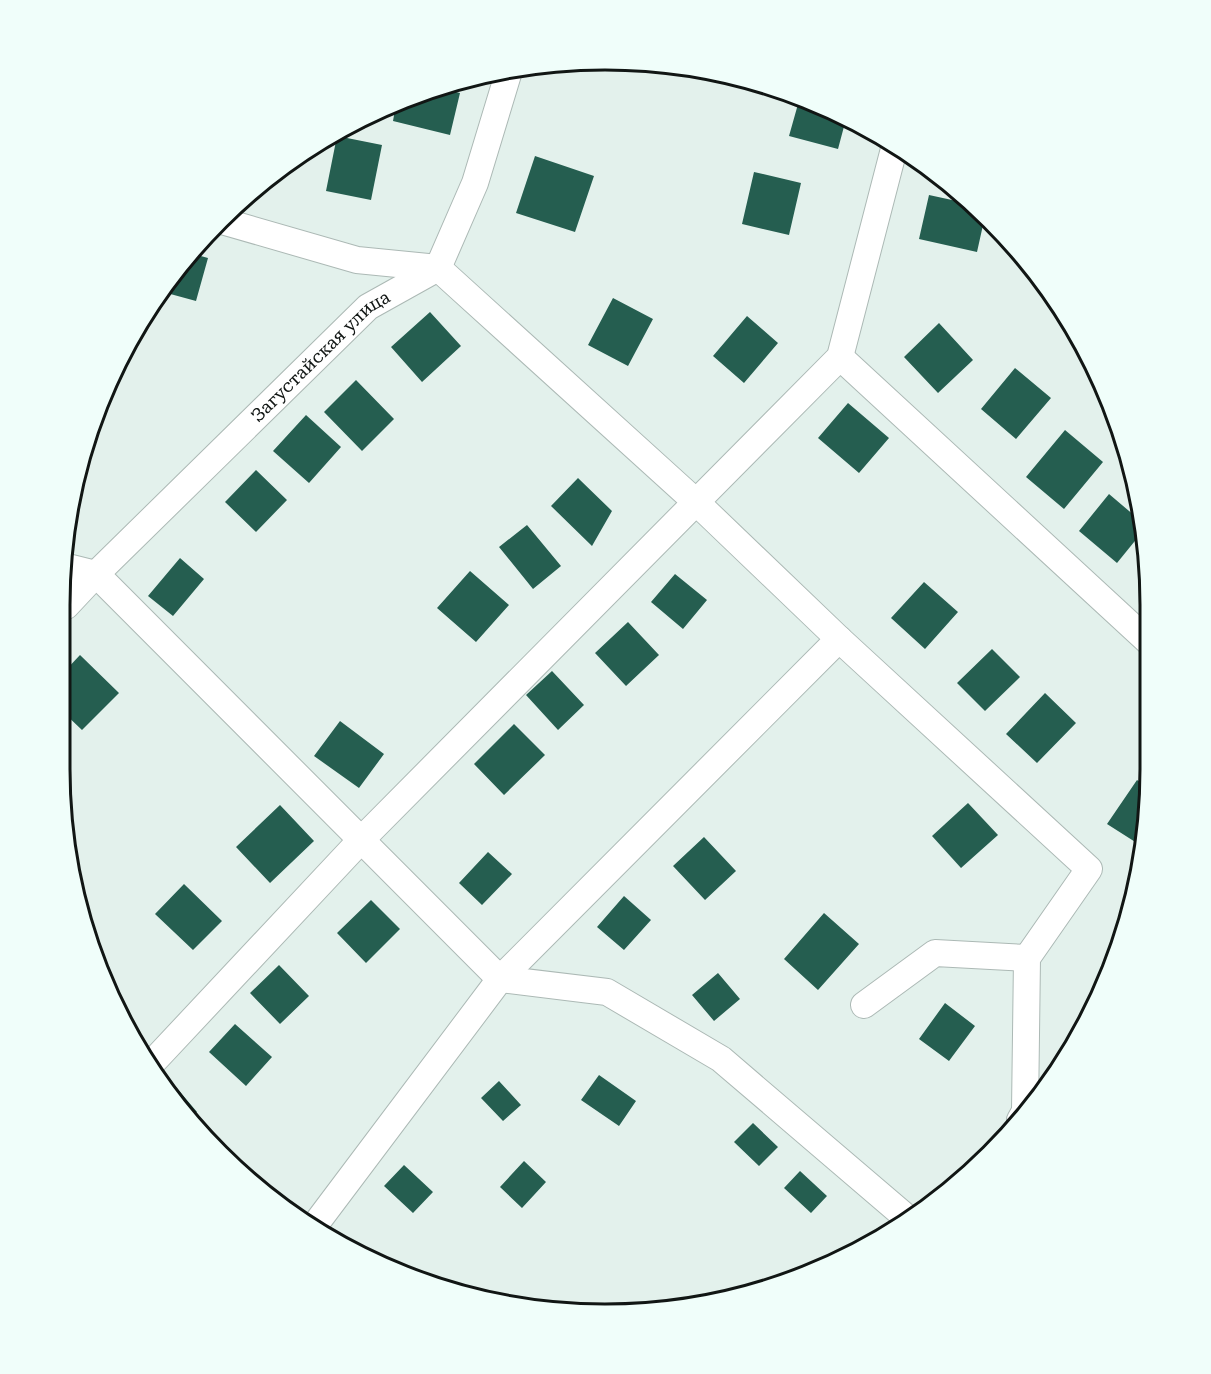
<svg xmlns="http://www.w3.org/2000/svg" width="1211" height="1374" viewBox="0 0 1211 1374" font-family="'Roboto Serif',serif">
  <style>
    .building { fill: #255e50 }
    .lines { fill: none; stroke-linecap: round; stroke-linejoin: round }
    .minor-casing { stroke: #acb9b5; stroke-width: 28 }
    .minor { stroke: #fff; stroke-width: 26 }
    .labels { text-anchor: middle; stroke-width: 6; stroke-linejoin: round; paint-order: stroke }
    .street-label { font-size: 18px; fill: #111614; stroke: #f0fefa }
    .rim { fill: none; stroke: #111614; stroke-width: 3 }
  </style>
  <rect width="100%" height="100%" fill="#e3f1ec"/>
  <path class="building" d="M 440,88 L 460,93 L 450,135 L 393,121 L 396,104 Z
    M 800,97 L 846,119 L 838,149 L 789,136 Z
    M 337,136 L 382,145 L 371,200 L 326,191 Z
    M 535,156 L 594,176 L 575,232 L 516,213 Z
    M 754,172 L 801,183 L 789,235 L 742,224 Z
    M 929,195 L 975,205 L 985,216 L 977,252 L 919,239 Z
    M 190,253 L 208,258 L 196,301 L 163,292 Z
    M 613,298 L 653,319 L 628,366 L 588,345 Z
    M 430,312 L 461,346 L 422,382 L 391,347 Z
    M 747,316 L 778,343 L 744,383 L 713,356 Z
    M 939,323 L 973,360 L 938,393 L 904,357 Z
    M 1015,368 L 1051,398 L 1016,439 L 981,409 Z
    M 356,380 L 394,419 L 362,451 L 324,412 Z
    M 848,403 L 889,438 L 859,473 L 818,438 Z
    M 306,415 L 341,447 L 309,483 L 273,451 Z
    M 1065,430 L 1103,462 L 1064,509 L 1026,477 Z
    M 256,470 L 287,500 L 256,532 L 225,502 Z
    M 578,478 L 612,511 L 592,546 L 551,506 Z
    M 1109,494 L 1142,522 L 1143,531 L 1117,563 L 1079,531 Z
    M 527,525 L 561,566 L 533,589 L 499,547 Z
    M 180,558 L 204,579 L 173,616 L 148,596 Z
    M 470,571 L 509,605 L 476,642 L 437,608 Z
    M 675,574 L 707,600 L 683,629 L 651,602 Z
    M 924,582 L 958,612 L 925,649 L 891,618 Z
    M 628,622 L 659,655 L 626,686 L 595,653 Z
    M 992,649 L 1020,677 L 985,711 L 957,683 Z
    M 80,655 L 119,693 L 82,730 L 62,711 L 64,672 Z
    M 552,671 L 584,705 L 558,730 L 526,695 Z
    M 1045,693 L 1076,723 L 1037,763 L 1006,734 Z
    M 340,721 L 384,754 L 359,788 L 314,756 Z
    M 514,724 L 545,755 L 504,795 L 474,764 Z
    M 1137,780 L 1150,789 L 1150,805 L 1144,838 L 1140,845 L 1107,824 Z
    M 968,803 L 998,835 L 961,868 L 932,836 Z
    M 280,805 L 314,841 L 270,883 L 236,847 Z
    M 704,837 L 736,871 L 705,900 L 673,866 Z
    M 488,852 L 512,874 L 482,905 L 459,883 Z
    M 184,884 L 222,921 L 193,950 L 155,914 Z
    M 624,896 L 651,920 L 624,950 L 597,927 Z
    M 371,900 L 400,929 L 366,963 L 337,933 Z
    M 824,913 L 859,944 L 818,990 L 784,959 Z
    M 279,965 L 309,996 L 280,1024 L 250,993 Z
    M 718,973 L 740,999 L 714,1021 L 692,995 Z
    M 945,1003 L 975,1026 L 949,1061 L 919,1039 Z
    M 235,1024 L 272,1057 L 246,1086 L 209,1052 Z
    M 599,1075 L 636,1101 L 619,1126 L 581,1100 Z
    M 169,1079 L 197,1112 L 189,1118 L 165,1082 Z
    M 499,1081 L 521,1105 L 503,1121 L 481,1098 Z
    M 753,1123 L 778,1147 L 759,1166 L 734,1142 Z
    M 524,1161 L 546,1182 L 522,1208 L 500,1187 Z
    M 404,1165 L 433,1192 L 413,1213 L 384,1186 Z
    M 800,1171 L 827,1196 L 811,1213 L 784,1188 Z"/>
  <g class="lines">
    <defs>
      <g id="minor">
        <path d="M 222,221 L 357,260 L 438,268 L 696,502 L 839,639 L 1089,869 L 1027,958 L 1025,1111 L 1020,1120"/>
        <path d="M 840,357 L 1150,643"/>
        <path d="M 68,567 L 96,574 L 500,979 L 607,992 L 721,1059 L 907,1218"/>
        <path id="s1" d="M 66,606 L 96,574 L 368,307 L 438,268 L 475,183 L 509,71"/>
        <path d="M 864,1005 L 935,953 L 1027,958"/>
        <path d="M 152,1063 L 361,840 L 840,357 L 895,145"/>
        <path d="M 315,1225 L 500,979 L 839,639"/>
      </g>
    </defs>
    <use href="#minor" class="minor-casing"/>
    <use href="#minor" class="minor"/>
  </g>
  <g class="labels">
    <g class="street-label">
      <text dy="6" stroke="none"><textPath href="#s1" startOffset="357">Загустайская улица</textPath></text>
    </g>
  </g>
  <path d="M0 0H1211V1374H0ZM605 70H605A535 535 0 0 1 1140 605V769A535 535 0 0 1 605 1304H605A535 535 0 0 1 70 769V605A535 535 0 0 1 605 70Z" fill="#f0fefa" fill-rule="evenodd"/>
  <path class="rim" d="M605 70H605A535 535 0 0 1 1140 605V769A535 535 0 0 1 605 1304H605A535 535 0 0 1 70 769V605A535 535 0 0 1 605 70Z"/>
</svg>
